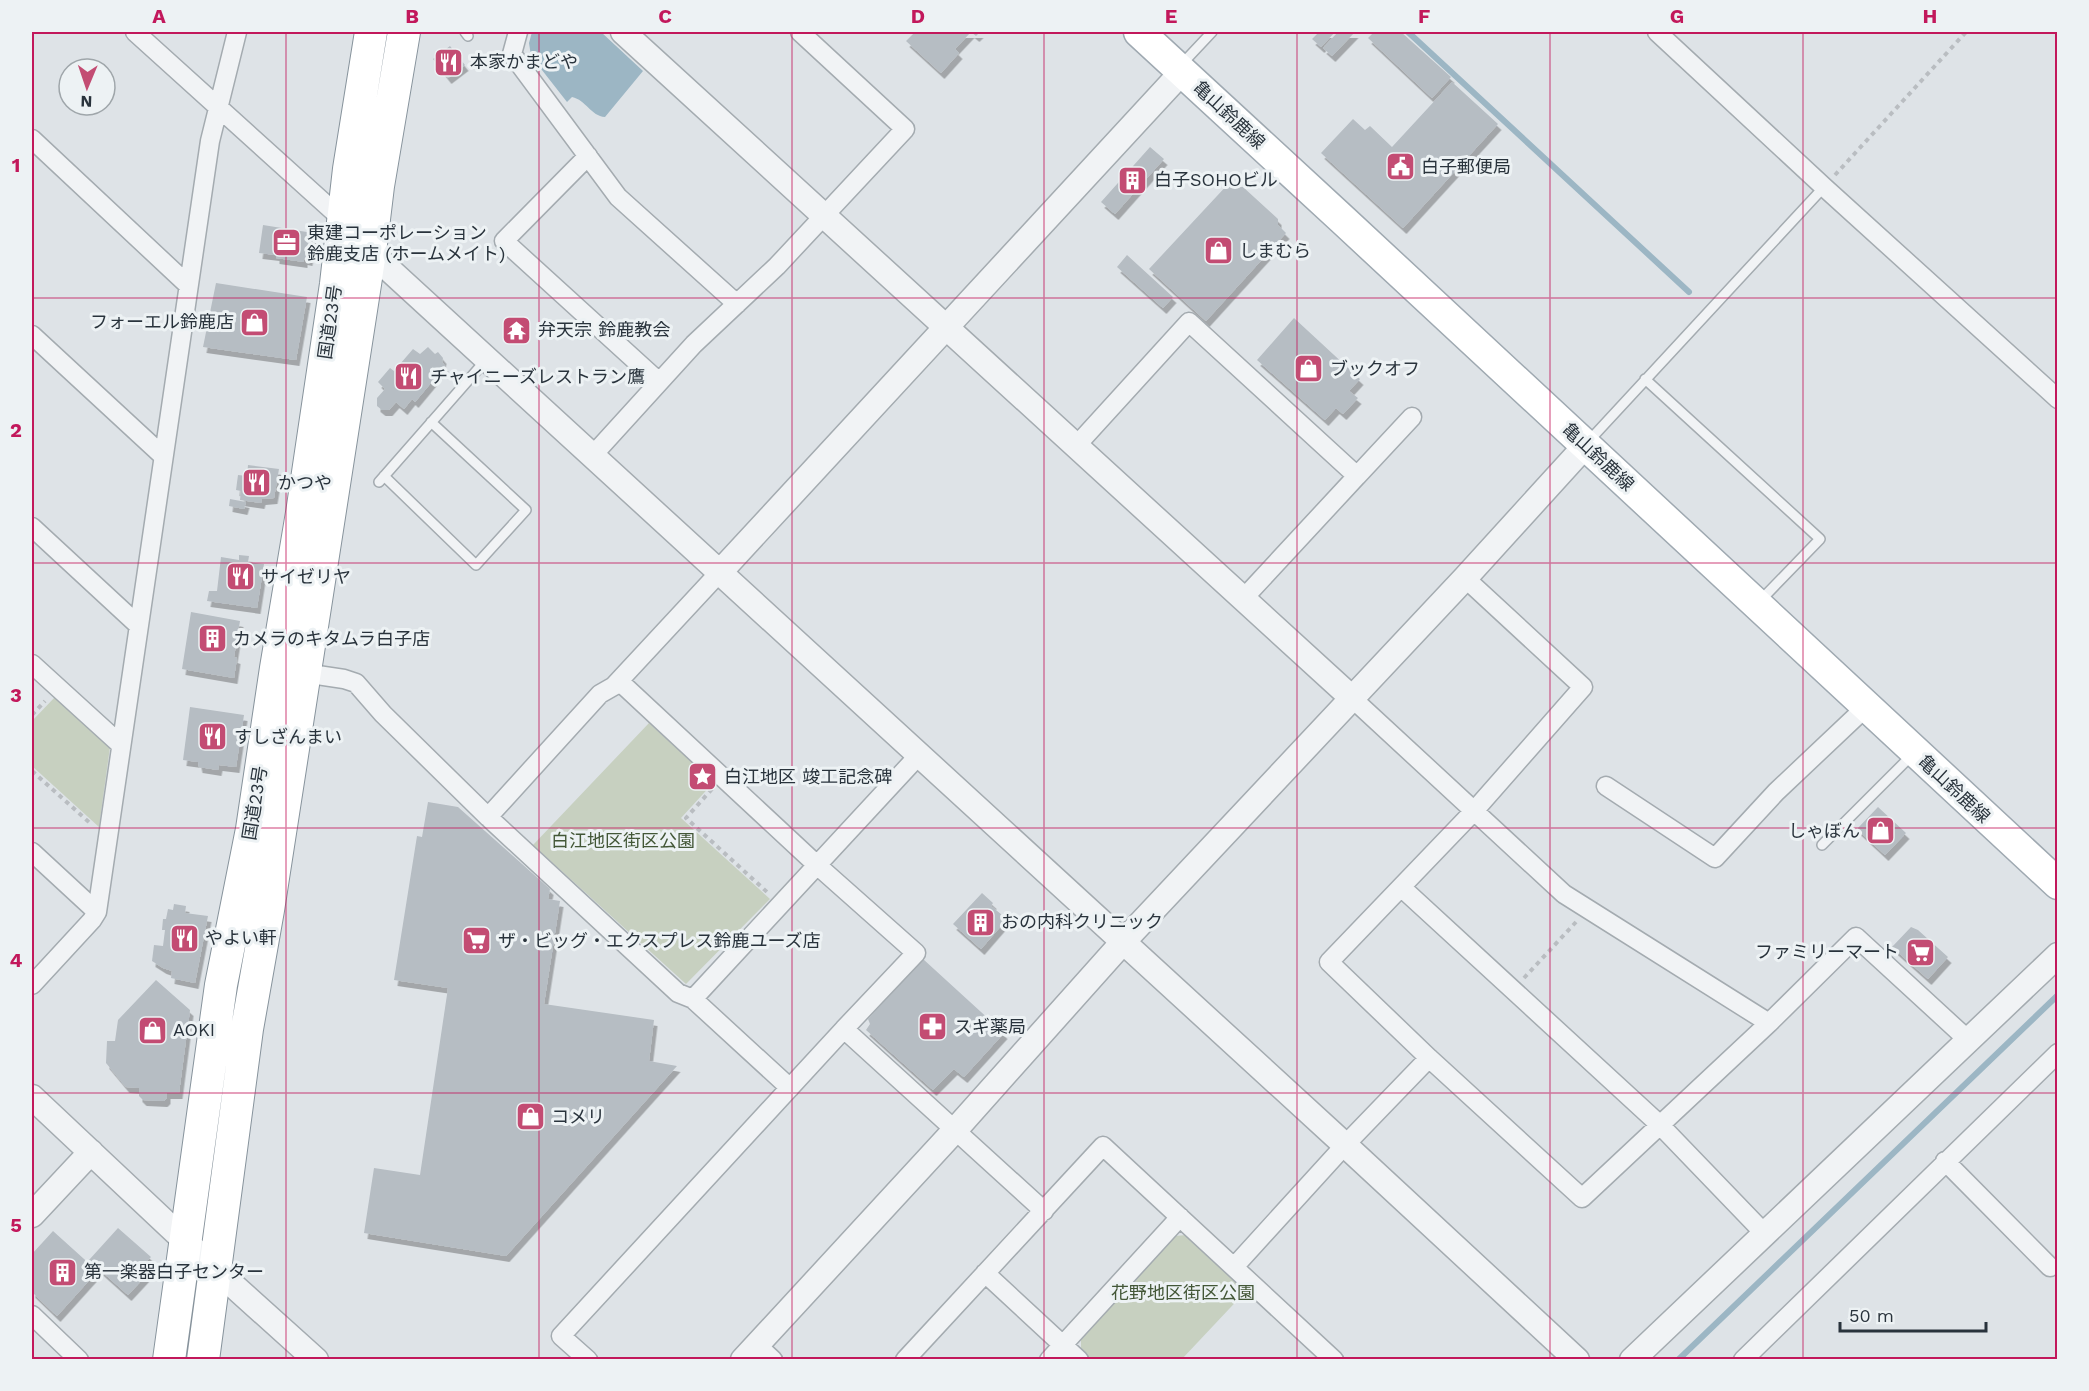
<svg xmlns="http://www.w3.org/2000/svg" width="2089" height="1391" viewBox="0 0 2089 1391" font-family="'Work Sans','Noto Sans JP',sans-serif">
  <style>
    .green { fill: #c7d0c0 }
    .water { fill: #9cb6c4 }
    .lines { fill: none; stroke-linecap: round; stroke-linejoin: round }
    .stream { stroke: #9cb6c4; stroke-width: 6 }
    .building { fill: #b6bdc3; filter: url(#shadow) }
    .service-casing { stroke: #a4abb0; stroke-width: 12 }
    .minor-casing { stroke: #a4abb0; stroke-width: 21 }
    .tertiary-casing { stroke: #a4abb0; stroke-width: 27 }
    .primary-casing { stroke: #9fa9b1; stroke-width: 33 }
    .trunk-casing { stroke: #87939c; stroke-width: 34 }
    .path { stroke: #b9bdc1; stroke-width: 4; stroke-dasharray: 4.5 4.5; stroke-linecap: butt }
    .service { stroke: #f1f3f5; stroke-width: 9 }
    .minor { stroke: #f1f3f5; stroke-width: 18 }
    .tertiary { stroke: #f1f3f5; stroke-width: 24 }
    .primary { stroke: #fff; stroke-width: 30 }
    .trunk { stroke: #fff; stroke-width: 32 }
    .grid { fill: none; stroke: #c2185b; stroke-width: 1.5; stroke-opacity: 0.55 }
    .labels { text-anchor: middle; stroke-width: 6; stroke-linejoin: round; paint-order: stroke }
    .poi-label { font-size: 18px; fill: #29333c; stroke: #edf2f4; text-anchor: start }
    .street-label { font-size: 18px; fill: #29333c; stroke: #edf2f4 }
    .park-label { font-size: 18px; fill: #435737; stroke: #edf2f4 }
    .neatline { fill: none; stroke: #c2185b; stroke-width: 2 }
    .grid-label { font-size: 20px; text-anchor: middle; font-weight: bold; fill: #c2185b }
  </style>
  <defs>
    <filter id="shadow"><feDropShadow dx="3.5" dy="6" stdDeviation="0" flood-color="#0004"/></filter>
  </defs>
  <rect width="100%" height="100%" fill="#dee3e7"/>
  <path class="green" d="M 55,697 L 110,747 L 99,827 L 32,766 L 32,721 Z
    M 649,723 L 714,782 L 681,818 L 770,899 L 686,984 L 533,845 Z
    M 1186,1235 L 1246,1291 L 1182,1359 L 1091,1359 L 1081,1350 L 1081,1340 L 1175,1236 Z"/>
  <path class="water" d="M 532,32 L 601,32 L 643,71 L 605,117 C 591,116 586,100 572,97 L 567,102 L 531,56 L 529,43 Z"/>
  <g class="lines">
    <path class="stream" d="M 1408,32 L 1689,292
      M 1678,1360 L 2058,995"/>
  </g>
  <path class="building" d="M 915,32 L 980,32 L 976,36 L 971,32 L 955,49 L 959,53 L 941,73 L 906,41 Z
    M 1319,32 L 1335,32 L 1321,47 L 1312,39 Z
    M 1338,32 L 1355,32 L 1332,56 L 1323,48 Z
    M 1374,32 L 1401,32 L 1451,77 L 1432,98 L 1368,38 Z
    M 450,46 L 465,65 L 448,78 L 433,59 Z
    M 1452,82 L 1498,124 L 1403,228 L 1321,153 L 1353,119 L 1365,130 L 1370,126 L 1392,147 Z
    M 1150,147 L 1164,159 L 1115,214 L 1101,202 Z
    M 1230,182 L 1236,187 L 1243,187 L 1278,219 L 1278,225 L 1286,233 L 1206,321 L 1149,269 Z
    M 263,225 L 313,233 L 309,260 L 304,259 L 304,262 L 276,258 L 276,255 L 259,253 Z
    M 1127,255 L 1173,297 L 1163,308 L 1117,267 Z
    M 216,283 L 307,297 L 296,360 L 203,347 Z
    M 1294,318 L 1360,379 L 1349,391 L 1358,398 L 1343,414 L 1336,408 L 1325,420 L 1257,360 Z
    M 428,347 L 435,354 L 438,352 L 443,358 L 442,362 L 445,366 L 415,402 L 412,399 L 404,409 L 396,402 L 389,410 L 382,410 L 377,406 L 377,398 L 385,389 L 378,382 L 390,368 L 394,371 L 413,349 L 420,354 Z
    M 248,465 L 279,469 L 274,498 L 262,499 L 261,503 L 240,500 L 241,491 L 236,490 L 238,475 L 247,476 Z
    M 230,499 L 246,502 L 244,509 L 229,506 Z
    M 239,555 L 249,556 L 248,562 L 264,564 L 257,608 L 207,601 L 209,591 L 217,591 L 221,557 L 239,560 Z
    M 191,612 L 240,621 L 234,657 L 237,658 L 234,678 L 182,669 Z
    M 190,707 L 244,715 L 236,767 L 219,765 L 218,770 L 199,767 L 198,762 L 183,760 Z
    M 428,802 L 458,807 L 550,889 L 548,899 L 560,901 L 544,1004 L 654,1020 L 649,1061 L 677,1066 L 506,1256 L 364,1233 L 374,1168 L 420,1175 L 448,988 L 394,980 L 417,836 L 422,837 Z
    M 1878,807 L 1906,833 L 1885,855 L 1857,829 Z
    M 982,893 L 993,903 L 991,906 L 1007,919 L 981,949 L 953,924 Z
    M 174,904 L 186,906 L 185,913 L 208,916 L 195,983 L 171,978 L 172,971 L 163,968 L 152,961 L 154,945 L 163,946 L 165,930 L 162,930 L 163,919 L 166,919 L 168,909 L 173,910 Z
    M 1911,927 L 1918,930 L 1948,957 L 1928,979 L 1892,947 Z
    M 923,959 L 1004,1033 L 964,1077 L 954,1069 L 933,1090 L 866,1030 L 870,1024 L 868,1019 Z
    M 156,980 L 190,1010 L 179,1093 L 167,1093 L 167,1098 L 164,1101 L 143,1100 L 139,1096 L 139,1088 L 126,1087 L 106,1063 L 107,1041 L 115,1041 L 118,1020 Z
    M 118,1228 L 151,1257 L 147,1261 L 154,1267 L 128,1295 L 89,1260 Z
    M 53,1231 L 94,1268 L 94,1275 L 57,1316 L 32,1292 L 32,1254 Z"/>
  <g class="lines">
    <defs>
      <path id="service" d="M 465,32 L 468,36
        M 1181,65 L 1212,32
        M 1645,379 L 1820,539 L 1759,602
        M 1587,443 L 1824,187
        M 384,476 L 476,565 L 526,510 L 431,422
        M 379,482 L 486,360
        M 1822,845 L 1913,754"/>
      <path id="minor" d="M 135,32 L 343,220
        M 518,32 L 512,54 L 618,197 L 737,304
        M 1657,32 L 1824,187 L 2058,399
        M 32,139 L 188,285
        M 588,156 L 504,241 L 659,382
        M 32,335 L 163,456
        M 1076,446 L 1189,322 L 1357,476 L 1242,600
        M 593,455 L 694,344 L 777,266 L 905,129 L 800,32
        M 1357,476 L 1412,417
        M 32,527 L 138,625
        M 1465,578 L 1583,687 L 1474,811 L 1329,962 L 1429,1058 L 1582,1198 L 1769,1023 L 1856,937 L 1967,1039
        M 32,664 L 121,745
        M 304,673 L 344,679 L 356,683 L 383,714 L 488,817 L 678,993 L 693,999 L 790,1088
        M 619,681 L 818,866 L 916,953 L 844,1029
        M 1353,699 L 1564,894 L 1769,1023
        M 1606,786 L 1715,858 L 1776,792 L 1866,707
        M 488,817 L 600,694 L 614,686 L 719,573
        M 32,852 L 97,912
        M 1401,887 L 1660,1125 L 1764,1233
        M 32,985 L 92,920 L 97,912 L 210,141 L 237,32
        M 693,999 L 919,755
        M 1945,1161 L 2050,1267
        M 1234,1267 L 1345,1145 L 1429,1058
        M 985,1273 L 1079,1360
        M 32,1315 L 79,1360
        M 757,1345 L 773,1360
        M 588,1360 L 561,1336 L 844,1029 L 1044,1211
        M 905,1360 L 1103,1146 L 1334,1360
        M 1049,1360 L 1180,1217
        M 1743,1360 L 2058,1053"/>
      <path id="tertiary" d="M 623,32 L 1353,699
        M 362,242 L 370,252 L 1345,1145 L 1577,1360
        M 719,573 L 1182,72
        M 32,1097 L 216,1270 L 316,1360
        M 32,1215 L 91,1152
        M 743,1360 L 956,1129 L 1123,942 L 1465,578 L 1586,445
        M 1632,1360 L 2058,955"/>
      <path id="primary" d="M 1139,32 C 1447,314 1750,601 2058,884"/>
      <path id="trunk" d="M 169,1360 L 221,985 L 252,829 L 276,668 L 302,513 L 336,284 L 349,169 L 371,32
        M 203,1360 L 247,1029 L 268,910 L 370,252 L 378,186 L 404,32"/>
    </defs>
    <use href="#service" class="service-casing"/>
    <use href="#minor" class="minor-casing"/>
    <use href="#tertiary" class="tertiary-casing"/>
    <use href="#primary" class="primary-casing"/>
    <use href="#trunk" class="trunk-casing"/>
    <path class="path" d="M 1835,175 L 1966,32
      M 32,715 L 45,701
      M 32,771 L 91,824
      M 712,789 L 686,818 L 767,892
      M 1524,978 L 1576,922"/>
    <use href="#service" class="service"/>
    <use href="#minor" class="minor"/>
    <use href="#tertiary" class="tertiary"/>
    <use href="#primary" class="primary"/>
    <use href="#trunk" class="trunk"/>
  </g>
  <path class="grid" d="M 286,32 L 286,1360M 539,32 L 539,1360M 792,32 L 792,1360M 1044,32 L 1044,1360M 1297,32 L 1297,1360M 1550,32 L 1550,1360M 1803,32 L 1803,1360M 32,298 L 2058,298M 32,563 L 2058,563M 32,828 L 2058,828M 32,1093 L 2058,1093"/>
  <defs>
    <symbol id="restaurant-square" viewBox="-11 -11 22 22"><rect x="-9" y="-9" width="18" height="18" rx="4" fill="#c34c73" stroke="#edf2f4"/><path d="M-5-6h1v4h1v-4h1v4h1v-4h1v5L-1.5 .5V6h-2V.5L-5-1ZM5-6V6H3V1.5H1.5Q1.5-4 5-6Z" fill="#fff"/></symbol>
    <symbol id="civic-square" viewBox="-11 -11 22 22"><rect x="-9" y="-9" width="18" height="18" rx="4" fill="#c34c73" stroke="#edf2f4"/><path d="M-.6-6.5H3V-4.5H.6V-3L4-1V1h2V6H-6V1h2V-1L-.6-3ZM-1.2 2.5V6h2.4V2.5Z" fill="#fff"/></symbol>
    <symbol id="building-square" viewBox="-11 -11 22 22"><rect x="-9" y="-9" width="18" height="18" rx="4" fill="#c34c73" stroke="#edf2f4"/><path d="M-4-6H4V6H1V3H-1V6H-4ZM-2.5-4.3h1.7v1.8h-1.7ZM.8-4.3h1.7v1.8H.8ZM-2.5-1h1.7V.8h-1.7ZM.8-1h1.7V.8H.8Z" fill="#fff"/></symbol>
    <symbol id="office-square" viewBox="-11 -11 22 22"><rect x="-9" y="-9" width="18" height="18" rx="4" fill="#c34c73" stroke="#edf2f4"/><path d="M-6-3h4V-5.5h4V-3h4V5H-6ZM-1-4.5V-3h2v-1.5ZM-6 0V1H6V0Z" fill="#fff"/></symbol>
    <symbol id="shop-square" viewBox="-11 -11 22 22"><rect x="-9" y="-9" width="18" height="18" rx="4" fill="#c34c73" stroke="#edf2f4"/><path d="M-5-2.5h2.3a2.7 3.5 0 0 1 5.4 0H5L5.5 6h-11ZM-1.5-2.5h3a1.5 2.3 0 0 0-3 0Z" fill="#fff"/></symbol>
    <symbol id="temple-square" viewBox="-11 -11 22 22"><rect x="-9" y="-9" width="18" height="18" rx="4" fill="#c34c73" stroke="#edf2f4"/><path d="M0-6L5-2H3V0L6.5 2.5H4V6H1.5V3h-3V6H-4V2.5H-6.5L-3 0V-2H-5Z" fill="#fff"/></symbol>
    <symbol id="sight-square" viewBox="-11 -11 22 22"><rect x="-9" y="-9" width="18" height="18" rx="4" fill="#c34c73" stroke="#edf2f4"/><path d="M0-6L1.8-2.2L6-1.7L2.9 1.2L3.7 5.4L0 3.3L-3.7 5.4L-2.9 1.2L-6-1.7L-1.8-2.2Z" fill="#fff"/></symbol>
    <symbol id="supermarket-square" viewBox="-11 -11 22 22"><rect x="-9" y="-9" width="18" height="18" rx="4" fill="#c34c73" stroke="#edf2f4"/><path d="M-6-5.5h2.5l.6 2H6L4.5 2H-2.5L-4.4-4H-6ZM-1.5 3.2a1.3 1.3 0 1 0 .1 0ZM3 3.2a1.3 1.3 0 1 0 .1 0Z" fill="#fff"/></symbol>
    <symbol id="pharmacy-square" viewBox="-11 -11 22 22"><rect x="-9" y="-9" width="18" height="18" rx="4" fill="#c34c73" stroke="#edf2f4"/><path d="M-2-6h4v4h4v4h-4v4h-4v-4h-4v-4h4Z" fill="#fff"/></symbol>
  </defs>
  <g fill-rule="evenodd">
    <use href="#restaurant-square" x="432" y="46" width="33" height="33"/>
    <use href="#civic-square" x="1384" y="150" width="33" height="33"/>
    <use href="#building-square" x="1116" y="164" width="33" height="33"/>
    <use href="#office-square" x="270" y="226" width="33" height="33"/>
    <use href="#shop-square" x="1202" y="234" width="33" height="33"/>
    <use href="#shop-square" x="238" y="306" width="33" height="33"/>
    <use href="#temple-square" x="500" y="314" width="33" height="33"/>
    <use href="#shop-square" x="1292" y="352" width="33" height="33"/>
    <use href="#restaurant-square" x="392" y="360" width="33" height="33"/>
    <use href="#restaurant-square" x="240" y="466" width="33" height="33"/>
    <use href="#restaurant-square" x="224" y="560" width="33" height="33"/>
    <use href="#building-square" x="196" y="622" width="33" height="33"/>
    <use href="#restaurant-square" x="196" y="720" width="33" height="33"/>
    <use href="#sight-square" x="686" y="760" width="33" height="33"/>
    <use href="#shop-square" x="1864" y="814" width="33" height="33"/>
    <use href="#building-square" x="964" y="906" width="33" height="33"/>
    <use href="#restaurant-square" x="168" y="922" width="33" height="33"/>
    <use href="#supermarket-square" x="460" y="924" width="33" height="33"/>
    <use href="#supermarket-square" x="1904" y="936" width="33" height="33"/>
    <use href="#pharmacy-square" x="916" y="1010" width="33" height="33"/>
    <use href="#shop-square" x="136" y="1014" width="33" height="33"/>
    <use href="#shop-square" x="514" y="1100" width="33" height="33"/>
    <use href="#building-square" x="46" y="1256" width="33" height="33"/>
  </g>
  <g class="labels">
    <g class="poi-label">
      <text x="470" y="68">本家かまどや</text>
      <text x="1421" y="173">白子郵便局</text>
      <text x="1154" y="186">白子SOHOビル</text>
      <text x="307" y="239">東建コーポレーション<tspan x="307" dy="21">鈴鹿支店 (ホームメイト)</tspan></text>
      <text x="1239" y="257">しまむら</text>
      <text x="234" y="328" text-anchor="end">フォーエル鈴鹿店</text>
      <text x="538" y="336">弁天宗 鈴鹿教会</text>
      <text x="1330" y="375">ブックオフ</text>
      <text x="430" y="383">チャイニーズレストラン鷹</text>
      <text x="278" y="489">かつや</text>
      <text x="261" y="583">サイゼリヤ</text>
      <text x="233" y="645">カメラのキタムラ白子店</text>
      <text x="234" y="743">すしざんまい</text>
      <text x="724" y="783">白江地区 竣工記念碑</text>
      <text x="1860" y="837" text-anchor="end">しゃぼん</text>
      <text x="1001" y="928">おの内科クリニック</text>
      <text x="205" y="944">やよい軒</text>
      <text x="498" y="947">ザ・ビッグ・エクスプレス鈴鹿ユーズ店</text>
      <text x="1899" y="958" text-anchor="end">ファミリーマート</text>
      <text x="954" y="1033">スギ薬局</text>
      <text x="173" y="1036">AOKI</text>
      <text x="551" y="1123">コメリ</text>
      <text x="84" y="1278">第一楽器白子センター</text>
    </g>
    <g class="street-label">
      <text transform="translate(1229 115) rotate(43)" y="6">亀山鈴鹿線</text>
      <text transform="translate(330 322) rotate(-82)" y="6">国道23号</text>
      <text transform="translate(1598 457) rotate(43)" y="6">亀山鈴鹿線</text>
      <text transform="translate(1954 789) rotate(43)" y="6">亀山鈴鹿線</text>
      <text transform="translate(255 803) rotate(-81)" y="6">国道23号</text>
    </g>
    <g class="park-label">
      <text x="623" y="847">白江地区街区公園</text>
      <text x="1183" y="1299">花野地区街区公園</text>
    </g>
  </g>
  <rect width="2089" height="1391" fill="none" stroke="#edf2f4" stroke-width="66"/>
  <g transform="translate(87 87) rotate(182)"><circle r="28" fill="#edf2f4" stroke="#9fa6aa" stroke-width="1.5"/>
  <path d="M0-4.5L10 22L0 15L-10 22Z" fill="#c34c73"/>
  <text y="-9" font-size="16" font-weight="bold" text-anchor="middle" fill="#29333c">N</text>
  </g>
  <path d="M1840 1322v9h146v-9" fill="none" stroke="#29333c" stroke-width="3"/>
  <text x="1849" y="1322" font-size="18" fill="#29333c" stroke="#edf2f4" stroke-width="4.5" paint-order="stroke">50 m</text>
  <rect x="33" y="33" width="2023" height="1325" class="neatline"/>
  <g class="grid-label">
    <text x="159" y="23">A</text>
    <text x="412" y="23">B</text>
    <text x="665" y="23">C</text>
    <text x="918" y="23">D</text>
    <text x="1171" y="23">E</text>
    <text x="1424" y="23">F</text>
    <text x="1677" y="23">G</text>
    <text x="1930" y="23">H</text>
    <text x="16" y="172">1</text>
    <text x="16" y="437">2</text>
    <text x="16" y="702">3</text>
    <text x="16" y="967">4</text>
    <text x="16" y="1232">5</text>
  </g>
</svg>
